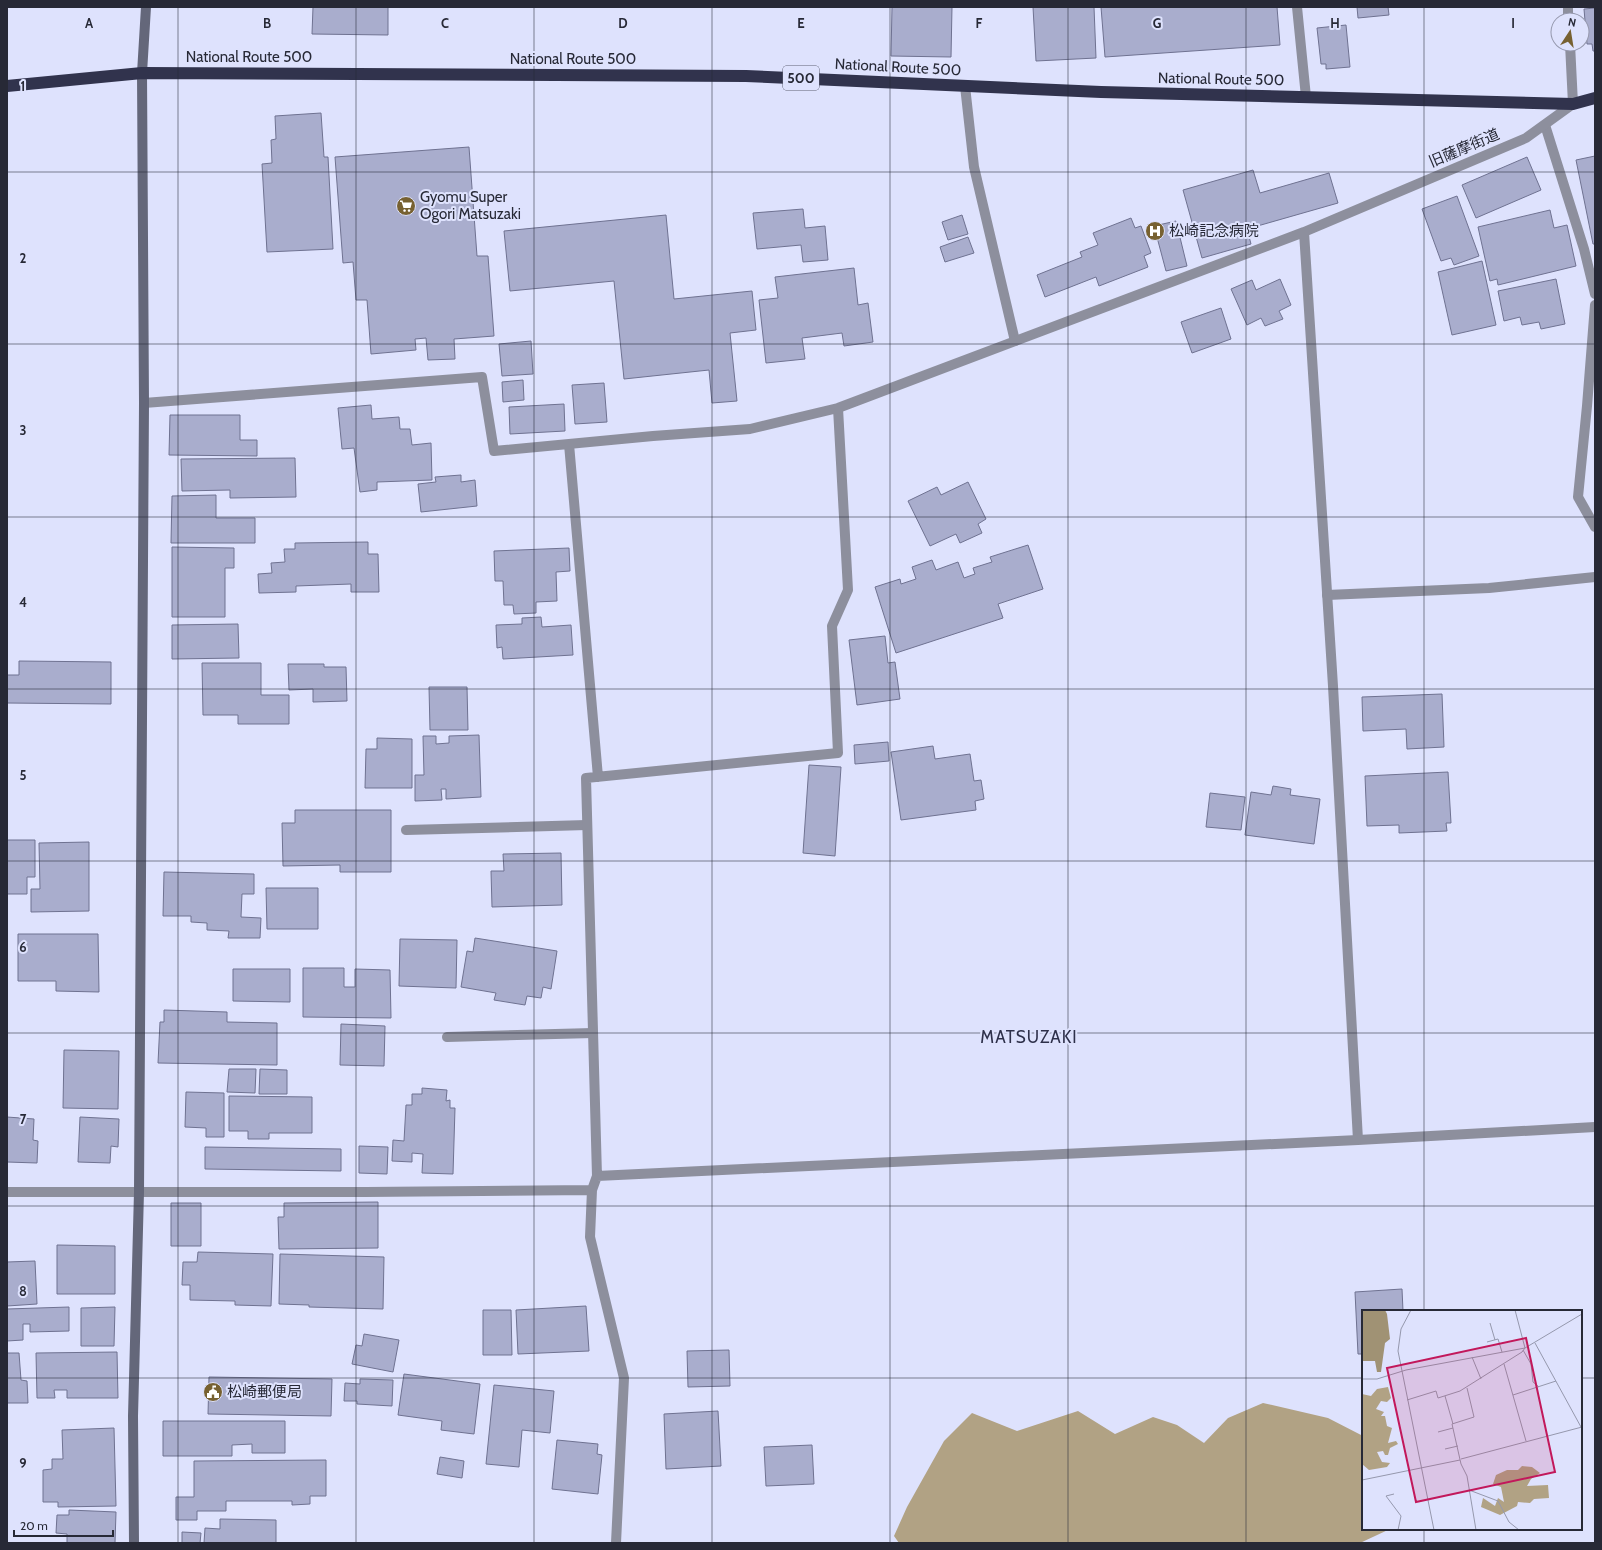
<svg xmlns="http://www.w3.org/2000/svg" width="1602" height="1550" viewBox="0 0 1602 1550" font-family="Cabin,'Noto Sans JP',sans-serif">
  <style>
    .forest { fill: #b1a284 }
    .building { fill: #a9adcd; stroke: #6f7291 }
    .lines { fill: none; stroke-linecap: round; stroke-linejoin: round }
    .lane { stroke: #8d8f9d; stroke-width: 10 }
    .street { stroke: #8d8f9d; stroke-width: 10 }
    .secondary { stroke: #64677a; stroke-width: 10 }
    .highway { stroke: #31334d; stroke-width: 12 }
    .grid { fill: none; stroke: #272936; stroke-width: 1; stroke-opacity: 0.55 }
    .labels { text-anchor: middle; stroke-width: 4; stroke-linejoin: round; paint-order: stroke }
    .shield { fill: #dee2fd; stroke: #5e6072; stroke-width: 1 }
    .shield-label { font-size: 14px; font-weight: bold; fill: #272936 }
    .street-label { font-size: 15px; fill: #272936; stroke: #dee2fd }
    .poi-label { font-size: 15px; fill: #272936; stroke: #dee2fd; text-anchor: start }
    .quarter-label { font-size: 17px; letter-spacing: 1px; fill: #2e304a; stroke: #dee2fd }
    .inset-road { fill: none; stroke: #9598ad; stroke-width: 1 }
    .view { fill: #c2185b; fill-opacity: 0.15; stroke: #c2185b; stroke-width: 2 }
    .inset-edge { fill: none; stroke: #272936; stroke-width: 2 }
    .grid-label { font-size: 13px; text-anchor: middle; font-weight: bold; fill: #272936; stroke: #dee2fd; stroke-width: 4; stroke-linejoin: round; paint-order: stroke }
  </style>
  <rect width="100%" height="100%" fill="#dee2fd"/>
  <path class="forest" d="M 1263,1403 L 1328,1418 L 1363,1436 L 1363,1529 L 1390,1529 L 1360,1543 L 899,1543 L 894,1536 L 907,1507 L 944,1441 L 972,1413 L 1017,1431 L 1078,1411 L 1115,1434 L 1153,1417 L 1177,1425 L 1204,1443 L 1228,1418 Z"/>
  <path class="building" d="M 313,7 L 388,7 L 388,35 L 312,34 Z
    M 892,7 L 952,7 L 951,57 L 891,56 Z
    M 1033,7 L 1094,7 L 1096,58 L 1036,61 Z
    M 1101,7 L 1277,7 L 1280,45 L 1105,57 Z
    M 1357,7 L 1388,7 L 1389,15 L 1358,18 Z
    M 1595,8 L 1595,51 L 1593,51 L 1592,44 L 1587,44 L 1584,9 Z
    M 1346,25 L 1350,67 L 1326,69 L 1326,64 L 1321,64 L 1317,28 Z
    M 321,113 L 324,157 L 328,157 L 333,249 L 267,252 L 262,164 L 272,163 L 271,140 L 276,139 L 275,116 Z
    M 469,147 L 477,256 L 488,256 L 494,336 L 454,339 L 455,359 L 428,360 L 426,338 L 415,339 L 416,350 L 371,354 L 367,300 L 356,300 L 353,262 L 343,263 L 335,157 Z
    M 1595,156 L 1595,244 L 1593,244 L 1576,160 Z
    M 1527,157 L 1541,190 L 1476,218 L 1462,185 Z
    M 1253,170 L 1260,193 L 1329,173 L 1338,203 L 1247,229 L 1251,244 L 1202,258 L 1183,190 Z
    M 1457,196 L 1479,256 L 1454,265 L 1451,258 L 1441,261 L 1422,209 Z
    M 803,209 L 805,228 L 825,226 L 828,260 L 803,262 L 801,245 L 757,249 L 753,213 Z
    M 1550,210 L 1554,228 L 1567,225 L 1576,266 L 1498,285 L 1497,279 L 1490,281 L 1478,227 Z
    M 666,215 L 674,299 L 752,291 L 756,330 L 730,333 L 737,401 L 712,403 L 709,370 L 624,379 L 614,281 L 510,291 L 504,231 Z
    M 962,215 L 968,234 L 948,240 L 942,222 Z
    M 1131,218 L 1135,228 L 1141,226 L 1151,253 L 1144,256 L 1148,267 L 1099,286 L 1096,277 L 1045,297 L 1037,275 L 1082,257 L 1080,252 L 1098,245 L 1093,233 Z
    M 1176,221 L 1187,266 L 1166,271 L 1154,226 Z
    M 968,237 L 974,253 L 945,262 L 940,247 Z
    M 1482,261 L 1496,325 L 1452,335 L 1438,272 Z
    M 854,268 L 858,305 L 868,303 L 873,342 L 844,346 L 842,333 L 802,338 L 805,359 L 766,363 L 759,300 L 778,298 L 775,277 Z
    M 1280,279 L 1291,305 L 1279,311 L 1283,319 L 1265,326 L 1261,318 L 1247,325 L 1231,289 L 1252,280 L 1256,290 Z
    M 1556,279 L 1565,324 L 1541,329 L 1539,322 L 1522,325 L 1520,317 L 1504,321 L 1498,291 Z
    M 1221,308 L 1231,339 L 1192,353 L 1181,322 Z
    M 531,341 L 533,374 L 502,376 L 499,344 Z
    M 523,380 L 524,400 L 503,402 L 502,382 Z
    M 604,383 L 607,422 L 575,424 L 572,385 Z
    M 564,404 L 565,431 L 510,434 L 509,407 Z
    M 371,405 L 372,419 L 399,417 L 400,429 L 410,429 L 412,445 L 431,443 L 432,480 L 377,482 L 377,490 L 360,492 L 354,448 L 342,449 L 338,408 Z
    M 170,415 L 240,415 L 240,440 L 257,440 L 257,456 L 169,455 Z
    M 295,458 L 296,497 L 230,498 L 230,490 L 182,491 L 181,459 Z
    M 461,475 L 461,482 L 475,480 L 477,506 L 421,512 L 418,484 L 436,482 L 435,477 Z
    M 968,482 L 986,519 L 978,524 L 982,533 L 960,543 L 956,534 L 930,546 L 908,501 L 937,487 L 941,495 Z
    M 216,495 L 216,518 L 255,518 L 255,543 L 171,543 L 172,496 Z
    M 368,542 L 368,554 L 378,554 L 379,592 L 351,592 L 351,584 L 296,586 L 296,592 L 259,593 L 258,574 L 272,573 L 271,563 L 285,562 L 284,549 L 295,549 L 295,543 Z
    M 1028,545 L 1043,589 L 998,604 L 1003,618 L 896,653 L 875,587 L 900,579 L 901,584 L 916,579 L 912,567 L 932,560 L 936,570 L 958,562 L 964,578 L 975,574 L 973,568 L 992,562 L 990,557 Z
    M 172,547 L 234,548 L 234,568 L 225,568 L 225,617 L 172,617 Z
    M 569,548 L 570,571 L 556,572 L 557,601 L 536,602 L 536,613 L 514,614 L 513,605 L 504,605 L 503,581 L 495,581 L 494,551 Z
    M 541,617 L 542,627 L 571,625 L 573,655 L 503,659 L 502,647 L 497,648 L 496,625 L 522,624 L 522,618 Z
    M 238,624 L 239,658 L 172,659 L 172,625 Z
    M 885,636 L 888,663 L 895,662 L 900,699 L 857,705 L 849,640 Z
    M 19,661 L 111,662 L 111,704 L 7,703 L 7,675 L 19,675 Z
    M 202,663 L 261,663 L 261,695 L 289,695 L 289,724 L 238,724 L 238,715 L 203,715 Z
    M 288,664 L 324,664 L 324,667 L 346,667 L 347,701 L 313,702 L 313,689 L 289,690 Z
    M 429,687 L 467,687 L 468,730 L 430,730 Z
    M 1442,694 L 1444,747 L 1407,749 L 1406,729 L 1363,731 L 1362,697 Z
    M 479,735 L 481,797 L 446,799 L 446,789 L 441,789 L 442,800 L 415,801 L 415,775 L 424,775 L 423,736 L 436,736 L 436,744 L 449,743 L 449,736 Z
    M 377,738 L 412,739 L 412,788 L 365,788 L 366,749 L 377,749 Z
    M 888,742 L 889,761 L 855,764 L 854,745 Z
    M 933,746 L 935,759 L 970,754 L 974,781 L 981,780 L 984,799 L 975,801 L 976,810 L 901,820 L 891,752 Z
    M 809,765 L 841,767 L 835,856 L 803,853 Z
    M 1448,772 L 1451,823 L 1446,823 L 1447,831 L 1399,833 L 1399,825 L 1367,826 L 1365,776 Z
    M 1273,786 L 1291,789 L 1290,795 L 1320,799 L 1314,844 L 1245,835 L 1251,792 L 1271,795 Z
    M 1210,793 L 1245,797 L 1241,830 L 1206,827 Z
    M 295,810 L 391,810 L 391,872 L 340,872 L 340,865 L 283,866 L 282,823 L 295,823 Z
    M 7,840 L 35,840 L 35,877 L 27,877 L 27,894 L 7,894 Z
    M 89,842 L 89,911 L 31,912 L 31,889 L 40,889 L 39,843 Z
    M 561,853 L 562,905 L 492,907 L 491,871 L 504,871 L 503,854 Z
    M 164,872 L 254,874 L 254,894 L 242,894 L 241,917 L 261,918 L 260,938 L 228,938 L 229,931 L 207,930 L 207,923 L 191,922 L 191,916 L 163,916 Z
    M 266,888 L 318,888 L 318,929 L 267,929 Z
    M 18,934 L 98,934 L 99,992 L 56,991 L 56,981 L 18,981 Z
    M 475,938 L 557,951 L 551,989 L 543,987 L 541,998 L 527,996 L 525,1005 L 494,1000 L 496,993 L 461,987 L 467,951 L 473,952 Z
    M 400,939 L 457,940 L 456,988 L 399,986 Z
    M 303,968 L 344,968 L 344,987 L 355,987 L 355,969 L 390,970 L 391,1018 L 303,1017 Z
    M 233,969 L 290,969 L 290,1002 L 233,1001 Z
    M 164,1010 L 227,1012 L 227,1022 L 277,1023 L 277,1065 L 158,1063 L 160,1022 L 164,1022 Z
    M 341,1024 L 385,1026 L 384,1066 L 340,1065 Z
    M 64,1050 L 119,1051 L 118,1109 L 63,1108 Z
    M 229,1069 L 256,1069 L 255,1093 L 227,1092 Z
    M 260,1069 L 287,1070 L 287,1094 L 259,1094 Z
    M 422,1088 L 447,1090 L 446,1101 L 450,1100 L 450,1108 L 455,1108 L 453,1174 L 422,1173 L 423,1154 L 412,1153 L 412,1162 L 392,1161 L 393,1140 L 404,1141 L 406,1105 L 412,1105 L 412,1094 L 422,1094 Z
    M 186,1092 L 224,1093 L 224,1137 L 206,1137 L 206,1128 L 185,1127 Z
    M 229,1096 L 312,1097 L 312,1133 L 269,1133 L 269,1139 L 248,1139 L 248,1131 L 229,1131 Z
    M 7,1117 L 34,1119 L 33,1140 L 38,1141 L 37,1163 L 7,1162 Z
    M 80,1117 L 119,1119 L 118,1147 L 111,1146 L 110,1163 L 78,1162 Z
    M 359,1146 L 388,1147 L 387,1174 L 359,1173 Z
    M 205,1147 L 341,1149 L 341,1171 L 205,1169 Z
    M 378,1202 L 378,1248 L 279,1249 L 278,1217 L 284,1217 L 284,1203 Z
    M 171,1203 L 201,1203 L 201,1246 L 171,1246 Z
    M 57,1245 L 115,1246 L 115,1294 L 57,1294 Z
    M 198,1252 L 273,1254 L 271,1306 L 235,1305 L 235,1301 L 190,1300 L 190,1285 L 182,1285 L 183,1262 L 197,1262 Z
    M 280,1254 L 384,1257 L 383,1309 L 309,1307 L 309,1305 L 279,1304 Z
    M 35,1261 L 37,1304 L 7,1306 L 7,1262 Z
    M 1402,1289 L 1403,1311 L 1363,1311 L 1363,1354 L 1358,1354 L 1355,1292 Z
    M 586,1306 L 589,1351 L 518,1354 L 516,1310 Z
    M 69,1307 L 69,1331 L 30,1332 L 30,1324 L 23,1324 L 23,1340 L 7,1341 L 7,1309 Z
    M 115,1307 L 114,1346 L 81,1346 L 81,1308 Z
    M 483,1310 L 511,1310 L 512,1355 L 483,1355 Z
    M 364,1334 L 399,1340 L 393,1372 L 352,1364 L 356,1345 L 362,1346 Z
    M 729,1350 L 730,1386 L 688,1387 L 687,1351 Z
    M 117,1352 L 118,1398 L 67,1398 L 67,1390 L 54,1390 L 55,1398 L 37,1398 L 36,1353 Z
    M 7,1353 L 19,1353 L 21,1380 L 27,1381 L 28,1403 L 7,1403 Z
    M 404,1374 L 480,1384 L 474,1434 L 441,1430 L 442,1421 L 398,1415 Z
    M 209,1377 L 332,1379 L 331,1416 L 208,1414 Z
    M 360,1379 L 393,1380 L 392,1406 L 357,1404 L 357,1401 L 344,1401 L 345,1383 L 360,1384 Z
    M 494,1385 L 554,1391 L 550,1433 L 522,1430 L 519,1467 L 486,1464 Z
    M 718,1411 L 721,1466 L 666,1469 L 664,1414 Z
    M 163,1421 L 285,1421 L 285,1453 L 252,1453 L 252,1444 L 232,1445 L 232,1456 L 163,1456 Z
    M 114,1428 L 116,1506 L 58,1507 L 58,1502 L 43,1502 L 43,1470 L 52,1469 L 52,1459 L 63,1459 L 62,1430 Z
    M 557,1440 L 598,1444 L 597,1454 L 602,1455 L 598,1494 L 552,1489 Z
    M 812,1445 L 814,1484 L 766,1486 L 764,1447 Z
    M 440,1457 L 464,1461 L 462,1478 L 437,1474 Z
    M 326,1460 L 326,1496 L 310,1496 L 310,1504 L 292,1505 L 292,1501 L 226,1501 L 226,1511 L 197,1511 L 197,1520 L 176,1520 L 176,1497 L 194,1497 L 194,1461 Z
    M 69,1510 L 116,1512 L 115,1543 L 67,1543 L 67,1534 L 56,1533 L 57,1515 L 69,1515 Z
    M 220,1519 L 276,1520 L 276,1543 L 204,1543 L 205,1528 L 220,1529 Z
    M 182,1532 L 201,1533 L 200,1543 L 182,1543 Z"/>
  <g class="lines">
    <path class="lane" d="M 1297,7 L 1306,97
      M 965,86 L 974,167 L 1015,341
      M 1545,125 L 1584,249 L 1595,294
      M 1595,305 L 1587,406 L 1578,497 L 1595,527
      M 1327,595 L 1489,588 L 1595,577
      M 406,830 L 587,825
      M 447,1037 L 593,1033"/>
    <path class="street" d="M 1568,7 L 1568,20
      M 1304,232 L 1333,686 L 1358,1140
      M 144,403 L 482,377 L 494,451 L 653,436 L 750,429 L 838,408 L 1304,232 L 1526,138 L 1573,104 L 1570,44
      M 569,444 L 598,777
      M 597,1176 L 1358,1140 L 1595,1127
      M 7,1192 L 366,1192 L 592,1190
      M 616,1543 L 624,1378 L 590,1237 L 592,1190 L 597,1176 L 586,778 L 838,753 L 832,626 L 848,590 L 838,408"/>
    <path class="secondary" d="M 134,1543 L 133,1416 L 139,1192 L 144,403 L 142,73 L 146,7"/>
    <path class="highway" d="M 7,86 L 142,73 L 746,76 L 1101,92 L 1573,104 L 1595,98"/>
  </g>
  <path class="grid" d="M 178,7 L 178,1543M 356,7 L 356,1543M 534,7 L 534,1543M 712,7 L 712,1543M 890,7 L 890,1543M 1068,7 L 1068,1543M 1246,7 L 1246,1543M 1424,7 L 1424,1311M 7,172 L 1595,172M 7,344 L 1595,344M 7,517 L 1595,517M 7,689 L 1595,689M 7,861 L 1595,861M 7,1033 L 1595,1033M 7,1206 L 1595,1206M 7,1378 L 1363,1378M 1581,1378 L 1595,1378M 1424,1529 L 1424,1543"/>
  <defs>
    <symbol id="supermarket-disc" viewBox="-11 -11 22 22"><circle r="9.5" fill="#776131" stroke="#dee2fd"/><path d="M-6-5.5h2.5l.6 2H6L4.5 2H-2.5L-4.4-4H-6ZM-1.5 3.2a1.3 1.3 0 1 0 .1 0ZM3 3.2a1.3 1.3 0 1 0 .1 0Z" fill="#fff"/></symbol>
    <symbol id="hospital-disc" viewBox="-11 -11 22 22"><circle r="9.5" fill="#776131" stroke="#dee2fd"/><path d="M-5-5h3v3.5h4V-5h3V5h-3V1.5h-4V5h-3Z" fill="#fff"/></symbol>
    <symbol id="civic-disc" viewBox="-11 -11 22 22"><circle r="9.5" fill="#776131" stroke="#dee2fd"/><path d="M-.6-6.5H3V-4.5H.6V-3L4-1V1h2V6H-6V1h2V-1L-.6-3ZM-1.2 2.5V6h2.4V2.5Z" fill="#fff"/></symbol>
  </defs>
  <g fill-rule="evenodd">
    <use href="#supermarket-disc" x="395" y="195" width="22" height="22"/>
    <use href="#hospital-disc" x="1144" y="220" width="22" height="22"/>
    <use href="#civic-disc" x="202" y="1381" width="22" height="22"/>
  </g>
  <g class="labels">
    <rect class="shield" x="783" y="66" width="36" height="24" rx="3"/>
    <g class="shield-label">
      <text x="801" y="83">500</text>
    </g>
    <g class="street-label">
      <text x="249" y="62">National Route 500</text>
      <text x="573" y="64">National Route 500</text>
      <text transform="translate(898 67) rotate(3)" y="5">National Route 500</text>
      <text transform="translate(1221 79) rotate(1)" y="5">National Route 500</text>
      <text transform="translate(1464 148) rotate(-23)" y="5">旧薩摩街道</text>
    </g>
    <g class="poi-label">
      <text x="420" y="202">Gyomu Super<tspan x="420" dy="17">Ogori Matsuzaki</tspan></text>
      <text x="1169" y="236">松崎記念病院</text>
      <text x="227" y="1397">松崎郵便局</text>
    </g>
    <g class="quarter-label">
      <text x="1029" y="1043">MATSUZAKI</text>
    </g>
  </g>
  <g transform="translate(1362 1310)">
    <rect width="220" height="220" fill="#dee2fd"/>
    <path d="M 26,77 L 29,88 L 25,92 L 19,91 L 14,99 L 22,102 L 19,106 L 23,106 L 25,116 L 30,118 L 26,133 L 34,131 L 36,134 L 28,138 L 26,145 L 23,145 L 21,141 L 15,142 L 20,152 L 28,153 L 25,157 L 7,160 L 0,154 L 0,84 L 9,86 L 15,79 ZM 160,156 L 170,157 L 178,163 L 169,169 L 165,176 L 186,175 L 187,188 L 172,189 L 168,193 L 156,192 L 155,196 L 138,205 L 119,197 L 121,188 L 133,196 L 136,188 L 142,192 L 139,177 L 131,174 L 134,165 L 145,160 L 156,160 Z" fill="#b1a284"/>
    <path d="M 0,0 L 23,0 L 25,4 L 28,29 L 23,33 L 19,62 L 15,62 L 13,51 L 0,51 Z" fill="#a09274"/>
    <path class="inset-road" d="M 49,0 L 39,19 L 36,41 L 72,220M 128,13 L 133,30M 125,32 L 136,29 L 140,42M 173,33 L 219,117M 161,40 L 169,54 L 171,72 L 177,77M 110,47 L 119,69M 142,54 L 164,131M 0,69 L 15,69 L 44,60 L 163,38 L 220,4M 105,78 L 112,107 L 90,114 L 99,154 L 105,166 L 114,220M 151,85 L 194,71M 83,86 L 91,114M 45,90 L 74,81 L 76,88 L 98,81 L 160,42 L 163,38 L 153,0M 76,122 L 91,118M 83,139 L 96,136M 99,149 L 220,117M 0,170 L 98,150M 107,180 L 136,191 L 147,212 L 157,220M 32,184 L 24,186 L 39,206 L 36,220"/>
    <path class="view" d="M 164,28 L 193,162 L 54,192 L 25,58 Z"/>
    <rect width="220" height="220" class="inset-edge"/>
  </g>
  <g class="grid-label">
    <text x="89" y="28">A</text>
    <text x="267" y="28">B</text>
    <text x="445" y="28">C</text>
    <text x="623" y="28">D</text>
    <text x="801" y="28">E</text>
    <text x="979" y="28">F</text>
    <text x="1157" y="28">G</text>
    <text x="1335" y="28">H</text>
    <text x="1513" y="28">I</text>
    <text x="23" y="91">1</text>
    <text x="23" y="263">2</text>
    <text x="23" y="435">3</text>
    <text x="23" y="607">4</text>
    <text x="23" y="780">5</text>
    <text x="23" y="952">6</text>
    <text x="23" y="1124">7</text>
    <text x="23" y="1296">8</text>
    <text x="23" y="1468">9</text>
  </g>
  <rect width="1602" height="1550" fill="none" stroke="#272936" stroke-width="16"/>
  <g transform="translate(1570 32) rotate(12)"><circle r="19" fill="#dee2fd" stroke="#9598ad"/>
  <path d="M0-3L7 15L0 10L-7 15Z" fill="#776131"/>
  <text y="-6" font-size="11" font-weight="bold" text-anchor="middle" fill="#272936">N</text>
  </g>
  <path d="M14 1530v6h99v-6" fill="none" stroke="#272936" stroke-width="2"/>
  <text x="20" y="1530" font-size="12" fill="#272936" stroke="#dee2fd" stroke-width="3" paint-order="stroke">20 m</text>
</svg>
